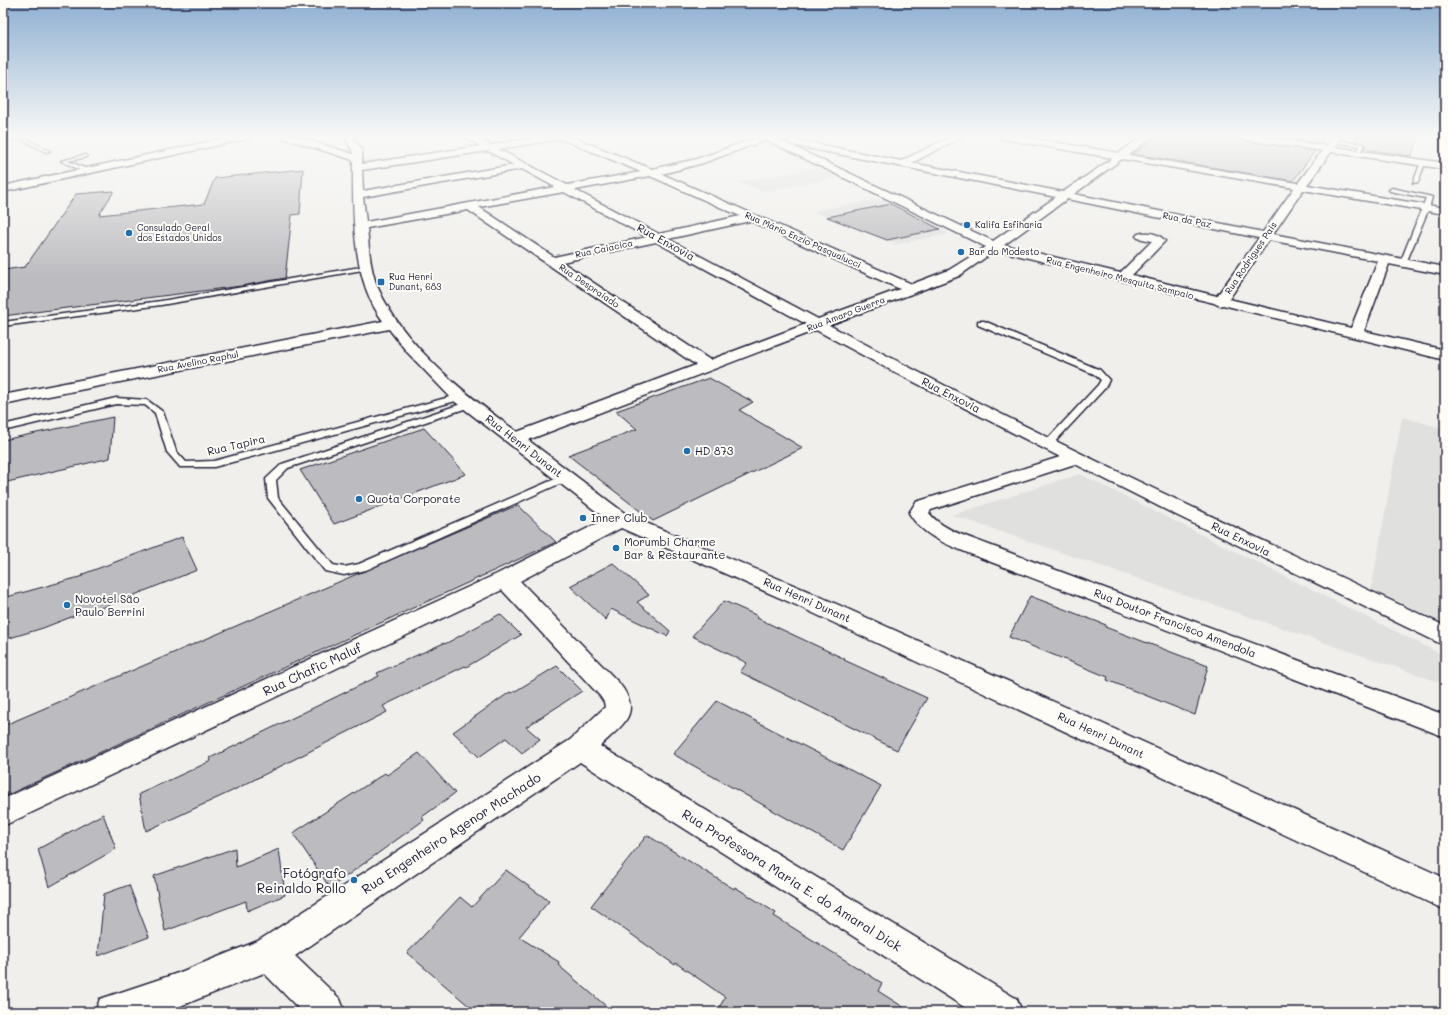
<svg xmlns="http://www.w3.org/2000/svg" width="1448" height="1015" viewBox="0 0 1448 1015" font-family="Mali,sans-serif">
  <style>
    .built { fill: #e0e0df }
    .building { fill: #bcbcc0; stroke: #22223b }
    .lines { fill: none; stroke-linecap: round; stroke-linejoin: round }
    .service-casing { stroke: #22223b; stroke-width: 3 }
    .minor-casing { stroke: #22223b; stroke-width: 3 }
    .service { fill: #fdfcf7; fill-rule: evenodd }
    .minor { fill: #fdfcf7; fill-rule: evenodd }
    .poi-dot { fill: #1f6fb2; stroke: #fdfcf7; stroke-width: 1.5 }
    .labels { text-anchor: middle; stroke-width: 4; stroke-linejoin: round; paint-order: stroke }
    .far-street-label { font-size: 9px; fill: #22223b; stroke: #fdfcf7 }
    .far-poi-label { font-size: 9px; fill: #22223b; stroke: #fdfcf7; text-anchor: start }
    .street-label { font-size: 11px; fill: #22223b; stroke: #fdfcf7 }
    .poi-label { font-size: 11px; fill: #22223b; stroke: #fdfcf7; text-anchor: start }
    .near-street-label { font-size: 13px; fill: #22223b; stroke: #fdfcf7 }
    .near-poi-label { font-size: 13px; fill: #22223b; stroke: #fdfcf7; text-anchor: end }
  </style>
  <rect width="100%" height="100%" fill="#f0efec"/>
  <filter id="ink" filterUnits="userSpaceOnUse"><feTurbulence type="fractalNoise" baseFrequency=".025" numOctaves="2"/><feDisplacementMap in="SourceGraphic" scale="8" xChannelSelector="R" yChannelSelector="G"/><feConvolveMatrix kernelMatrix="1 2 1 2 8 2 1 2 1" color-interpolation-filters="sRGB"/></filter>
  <g filter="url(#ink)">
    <path class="built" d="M 818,168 L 838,178 L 762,191 L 737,182 Z
      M 880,199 L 891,204 L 827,217 L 813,211 Z
      M 941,229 L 950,234 L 896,244 L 887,240 Z
      M 1402,417 L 1445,429 L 1445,626 L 1371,591 Z
      M 1080,474 L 1445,656 L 1445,684 L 952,515 Z"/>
    <path class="building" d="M 1159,136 L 1223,136 L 1236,138 L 1240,140 L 1315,151 L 1293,181 L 1134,154 Z
      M 1292,136 L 1326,136 L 1320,144 L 1289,139 Z
      M 1355,136 L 1420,136 L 1411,156 L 1364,149 L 1366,145 L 1355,141 Z
      M 303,169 L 300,214 L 292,215 L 285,278 L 241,286 L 3,316 L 3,270 L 25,267 L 76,194 L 114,191 L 99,215 L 204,204 L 215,178 Z
      M 891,204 L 940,229 L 887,240 L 827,217 Z
      M 709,378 L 753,402 L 739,410 L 803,448 L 653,521 L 568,455 L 637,429 L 616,411 Z
      M 113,417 L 110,458 L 3,483 L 3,440 Z
      M 424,428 L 466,474 L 334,524 L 300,470 Z
      M 518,505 L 556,542 L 3,797 L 3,726 Z
      M 182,537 L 197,570 L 94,611 L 94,608 L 43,628 L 3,640 L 3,598 L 83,576 L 83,574 Z
      M 613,563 L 649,595 L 637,602 L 670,631 L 667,636 L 611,609 L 606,620 L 570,586 Z
      M 1030,596 L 1106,625 L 1105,627 L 1208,666 L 1195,715 L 1107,680 L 1108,677 L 1009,637 Z
      M 724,601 L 758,616 L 757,618 L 845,659 L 844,660 L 927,698 L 897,750 L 740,672 L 747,663 L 692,636 Z
      M 500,614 L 521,635 L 466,667 L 465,666 L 383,706 L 387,712 L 230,792 L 146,831 L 139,794 L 211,761 L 210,758 L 379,676 L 377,673 L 444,643 L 445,644 Z
      M 557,666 L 582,691 L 526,727 L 540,739 L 522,753 L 506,738 L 479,757 L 453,732 L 510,692 L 512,693 Z
      M 717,701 L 881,786 L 843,850 L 673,754 Z
      M 419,753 L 455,793 L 422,817 L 424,820 L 330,888 L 293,833 L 385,773 L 387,775 Z
      M 103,814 L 116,849 L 49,887 L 38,849 Z
      M 647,835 L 734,889 L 735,887 L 776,913 L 774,916 L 882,983 L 878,991 L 911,1012 L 717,1012 L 725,997 L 676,963 L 675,965 L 591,906 Z
      M 235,848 L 236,867 L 279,849 L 285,895 L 247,911 L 246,901 L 165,931 L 154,876 Z
      M 506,870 L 549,901 L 519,937 L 559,962 L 558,965 L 613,1012 L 476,1012 L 407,953 L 460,897 L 472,907 Z
      M 129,885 L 149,937 L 98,956 L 104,894 Z"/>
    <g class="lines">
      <defs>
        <path id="service" d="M 15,136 L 20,136 L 50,151 L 46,152 Z
          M 1334,140 L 1363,144 L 1365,145 L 1358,154 L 1356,153 L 1360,146 L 1332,142 Z
          M 85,155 L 87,157 L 68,161 L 89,170 L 89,172 L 85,172 L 61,161 Z
          M 1421,162 L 1425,163 L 1418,182 L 1413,183 Z
          M 1392,188 L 1432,197 L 1429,208 L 1406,263 L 1403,265 L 1400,263 L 1426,198 L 1390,191 L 1389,190 Z
          M 366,266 L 368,267 L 368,269 L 161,305 L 3,326 L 3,322 L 161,301 Z
          M 978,321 L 984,321 L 1100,370 L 1109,380 L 1105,388 L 1051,446 L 1045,446 L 1043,444 L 1098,385 L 1101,380 L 1094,374 L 978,325 Z
          M 457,395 L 460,395 L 464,397 L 463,399 L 214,467 L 180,467 L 167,452 L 155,413 L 145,405 L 116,404 L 3,431 L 3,425 L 116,398 L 147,400 L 163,412 L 176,451 L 186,462 L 214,461 Z
          M 470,401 L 473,402 L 474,404 L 473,406 L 288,468 L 276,480 L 278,498 L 333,565 L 344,567 L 359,564 L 562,476 L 568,476 L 570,478 L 568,480 L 366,570 L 344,575 L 325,571 L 268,498 L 266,479 L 282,464 Z"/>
        <path id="minor" d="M 3,136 L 23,136 L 22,138 L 3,142 Z
          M 235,136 L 251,136 L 247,139 L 3,192 L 3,186 Z
          M 282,136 L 295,136 L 353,154 L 352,150 L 344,136 L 352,136 L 362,150 L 362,164 L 480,146 L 463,136 L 474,136 L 490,145 L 547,136 L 570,136 L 652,169 L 697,159 L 761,136 L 773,136 L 773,137 L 993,241 L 1056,197 L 792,145 L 788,142 L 792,139 L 901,161 L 952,136 L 963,136 L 912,163 L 1063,192 L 1113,158 L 1002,139 L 998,136 L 1017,136 L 1119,153 L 1143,136 L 1153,136 L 1129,155 L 1298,183 L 1322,151 L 1240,139 L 1236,136 L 1258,136 L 1326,146 L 1334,136 L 1342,136 L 1334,147 L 1445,163 L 1445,169 L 1331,152 L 1307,185 L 1445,208 L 1445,214 L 1303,190 L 1273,234 L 1445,267 L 1445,275 L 1389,264 L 1364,331 L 1445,350 L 1445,360 L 1223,305 L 1220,306 L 1214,303 L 996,250 L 959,276 L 829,325 C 1030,433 1238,529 1445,626 L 1445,645 L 1437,642 L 1174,514 L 1075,464 L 931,510 L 929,513 C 942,530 969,537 989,545 L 1445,715 L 1445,737 L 973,555 C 949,545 923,537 909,513 L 916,502 L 1060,457 L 879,364 L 816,330 L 528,440 L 627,515 L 812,593 L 1445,878 L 1445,910 L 796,605 L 621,528 L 520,581 L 618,682 C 644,713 623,724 600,746 L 1017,999 L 1022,1012 L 972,1012 L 580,762 L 295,956 L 340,999 L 345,1012 L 302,1012 L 264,973 L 165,1012 L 95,1012 L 100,999 L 178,973 L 258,941 L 570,740 L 605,707 L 604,702 L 600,696 L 502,590 L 3,826 L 3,799 L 497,574 L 606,519 L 454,401 L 407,352 L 389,329 L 3,405 L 3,395 L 383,321 C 351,279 353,211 353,160 L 283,138 ZM 562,139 L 641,172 L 567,185 L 498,149 ZM 766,140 L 986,247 L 949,270 L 912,284 L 662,174 L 703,163 ZM 488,151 L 514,165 L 363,191 L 362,170 ZM 1122,159 L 1294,188 L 1263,232 L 1074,194 ZM 522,169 L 555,187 L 366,222 L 363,197 ZM 650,176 L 740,216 L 659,234 L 575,190 ZM 564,192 L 647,237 L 554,257 L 479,207 ZM 1067,199 L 1259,238 L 1217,296 L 1132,275 L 1165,241 C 1159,233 1147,231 1138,234 L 1136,236 L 1138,238 L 1152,241 L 1120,273 L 1004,245 ZM 468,210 L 696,365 L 517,432 C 466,394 405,348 378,288 C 370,270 369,248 367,228 ZM 750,221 L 900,289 L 818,319 L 668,239 ZM 1269,240 L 1378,261 L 1351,328 L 1229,299 ZM 656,242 L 806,324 L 710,360 L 562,262 Z"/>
      </defs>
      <use href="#service" class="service-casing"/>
      <use href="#minor" class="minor-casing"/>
      <use href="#service" class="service"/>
      <use href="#minor" class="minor"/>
    </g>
  </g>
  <linearGradient id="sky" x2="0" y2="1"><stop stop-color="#8fb0d2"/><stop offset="0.49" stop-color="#f8f8f6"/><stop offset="1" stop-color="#f8f8f6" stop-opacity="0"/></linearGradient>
  <rect width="1448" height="278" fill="url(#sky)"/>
  <g class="poi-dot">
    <circle cx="967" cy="225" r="4"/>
    <circle cx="129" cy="233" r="4"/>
    <circle cx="961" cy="252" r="4"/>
    <rect x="377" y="278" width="8" height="8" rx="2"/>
    <circle cx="687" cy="451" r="4"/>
    <circle cx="359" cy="499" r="4"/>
    <circle cx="583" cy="518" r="4"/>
    <circle cx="616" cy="548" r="4"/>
    <circle cx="67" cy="605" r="4"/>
    <circle cx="354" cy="880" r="4"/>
  </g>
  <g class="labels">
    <g class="far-street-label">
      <text transform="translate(1187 220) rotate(11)" y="3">Rua da Paz</text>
      <text transform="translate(803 240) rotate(24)" y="3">Rua Mário Enzio Pasqualucci</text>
      <text transform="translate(604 249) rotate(-12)" y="3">Rua Caiacica</text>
      <text transform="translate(1251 258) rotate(-56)" y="3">Rua Rodrigues Pais</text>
      <text transform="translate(1120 278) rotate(14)" y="3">Rua Engenheiro Mesquita Sampaio</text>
      <text transform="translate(589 286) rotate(34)" y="3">Rua Despraiado</text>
      <text transform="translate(846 314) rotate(-21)" y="3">Rua Amaro Guerra</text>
      <text transform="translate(198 362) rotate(-11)" y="3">Rua Avelino Raphul</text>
    </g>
    <g class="far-poi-label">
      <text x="975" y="228">Kalifa Esfiharia</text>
      <text x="137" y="231">Consulado Geral<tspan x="137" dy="10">dos Estados Unidos</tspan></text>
      <text x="969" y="255">Bar do Modesto</text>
      <text x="389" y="280">Rua Henri<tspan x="389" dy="10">Dunant, 683</tspan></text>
    </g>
    <g class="street-label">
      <text transform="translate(666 242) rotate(29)" y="4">Rua Enxovia</text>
      <text transform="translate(951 395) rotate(27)" y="4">Rua Enxovia</text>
      <text transform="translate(236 445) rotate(-13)" y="4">Rua Tapira</text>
      <text transform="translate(524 446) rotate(38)" y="4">Rua Henri Dunant</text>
      <text transform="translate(1241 539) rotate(26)" y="4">Rua Enxovia</text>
      <text transform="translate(807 600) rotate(24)" y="4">Rua Henri Dunant</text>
      <text transform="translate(1175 623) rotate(21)" y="4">Rua Doutor Francisco Amendola</text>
      <text transform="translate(1101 735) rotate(25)" y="4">Rua Henri Dunant</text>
    </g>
    <g class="poi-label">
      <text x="695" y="455">HD 873</text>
      <text x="367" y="503">Quota Corporate</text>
      <text x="591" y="522">Inner Club</text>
      <text x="624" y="546">Morumbi Charme<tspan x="624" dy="13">Bar &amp; Restaurante</tspan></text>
      <text x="75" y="603">Novotel São<tspan x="75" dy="13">Paulo Berrini</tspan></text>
    </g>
    <g class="near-street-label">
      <text transform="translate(312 669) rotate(-25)" y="5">Rua Chafic Maluf</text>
      <text transform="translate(451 833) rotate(-33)" y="5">Rua Engenheiro Agenor Machado</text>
      <text transform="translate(792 880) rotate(32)" y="5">Rua Professora Maria E. do Amaral Dick</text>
    </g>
    <g class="near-poi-label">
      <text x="346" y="878">Fotógrafo<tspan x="346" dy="15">Reinaldo Rollo</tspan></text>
    </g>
  </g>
  <rect width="1448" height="1015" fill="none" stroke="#fdfcf7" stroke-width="16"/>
  <rect x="8" y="8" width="1432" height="999" fill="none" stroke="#22223b" stroke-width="1.5" filter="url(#ink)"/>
</svg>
